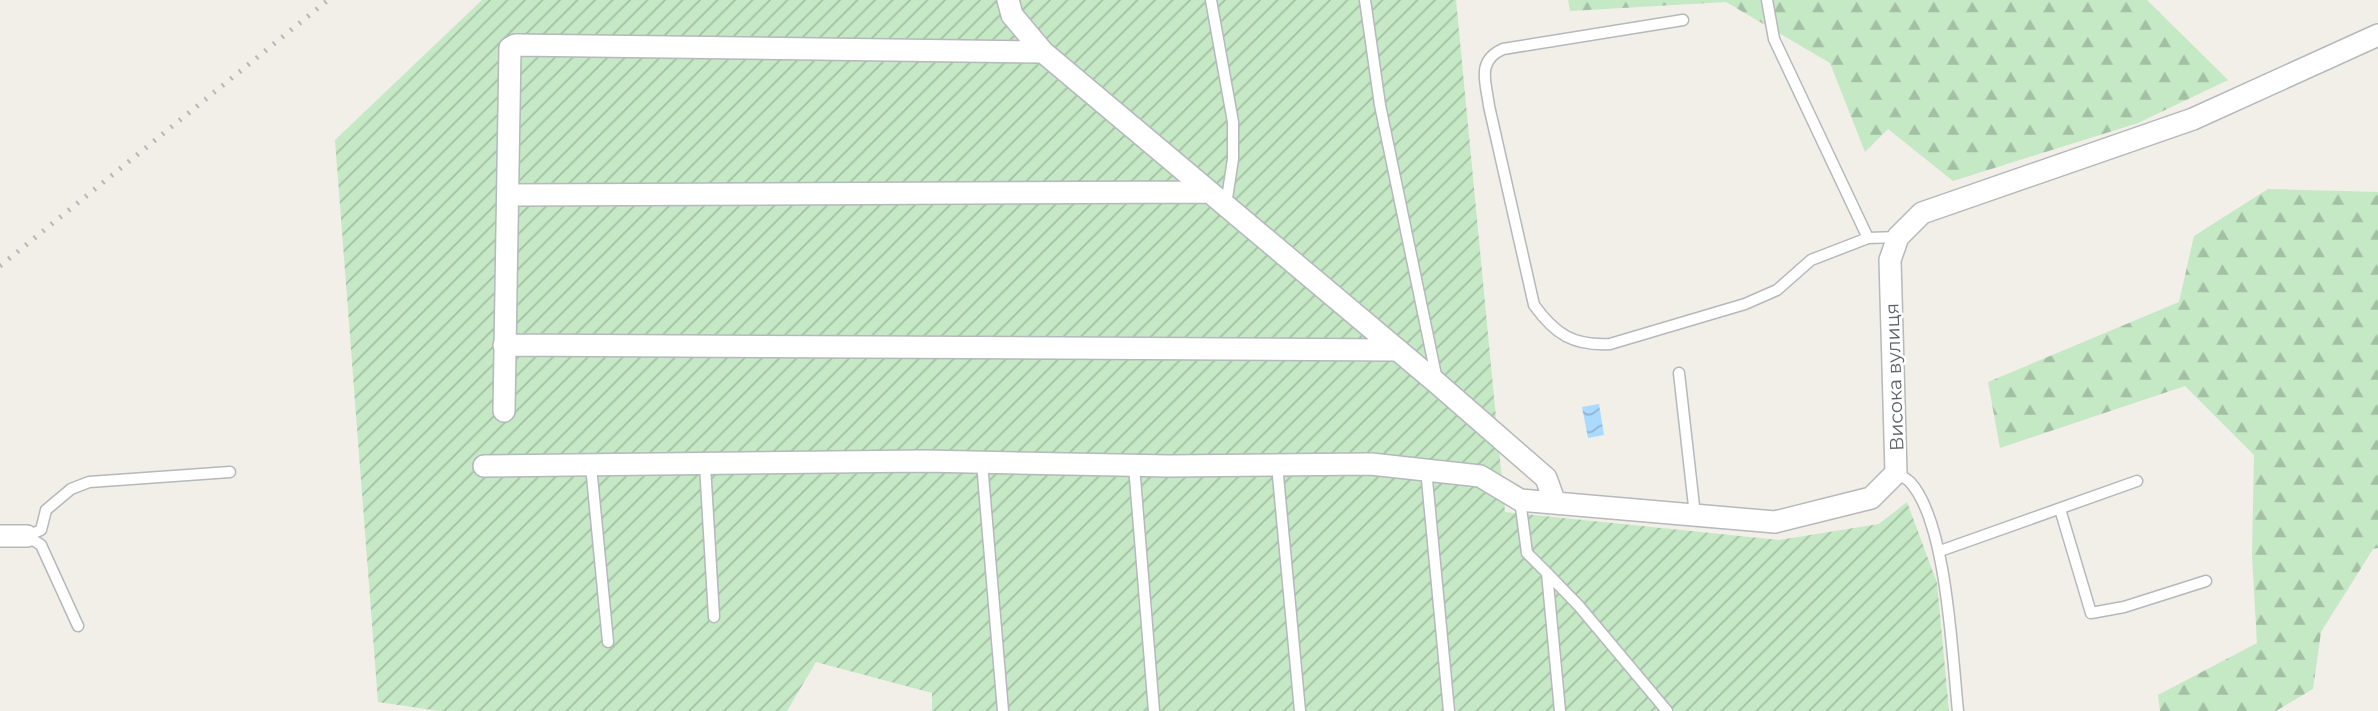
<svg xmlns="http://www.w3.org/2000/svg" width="2378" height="711" viewBox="0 0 2378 711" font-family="Montserrat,sans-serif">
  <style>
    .forest { fill: url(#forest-firs) }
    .garden { fill: url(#garden-furrows) }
    .water { fill: url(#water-waves) }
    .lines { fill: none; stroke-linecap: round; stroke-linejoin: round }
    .lane-casing { stroke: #b5b8bc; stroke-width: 13 }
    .street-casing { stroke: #b5b8bc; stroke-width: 24 }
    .lane { stroke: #fff; stroke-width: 10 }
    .street { stroke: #fff; stroke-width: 21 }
    .rail { stroke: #b6b7b8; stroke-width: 5; stroke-dasharray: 2 9; stroke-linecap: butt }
    .labels { text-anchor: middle; stroke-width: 5; stroke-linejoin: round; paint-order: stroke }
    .street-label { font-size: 19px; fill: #5f6368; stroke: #fff }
  </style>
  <defs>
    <pattern id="forest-firs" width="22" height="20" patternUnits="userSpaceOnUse" patternTransform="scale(1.75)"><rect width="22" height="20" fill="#c5e8c5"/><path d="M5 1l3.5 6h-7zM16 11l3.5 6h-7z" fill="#a3c0a4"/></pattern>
    <pattern id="garden-furrows" width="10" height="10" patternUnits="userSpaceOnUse" patternTransform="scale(1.75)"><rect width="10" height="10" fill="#c5e8c5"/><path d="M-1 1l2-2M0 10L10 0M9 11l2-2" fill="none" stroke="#a3c0a4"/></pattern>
    <pattern id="water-waves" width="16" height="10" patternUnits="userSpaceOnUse" patternTransform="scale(1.75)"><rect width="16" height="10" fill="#aadaff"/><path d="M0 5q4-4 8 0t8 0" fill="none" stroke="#8eb4d2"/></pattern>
  </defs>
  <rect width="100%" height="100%" fill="#f1efe8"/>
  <path class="forest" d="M 1568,0 L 2147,0 L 2228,80 L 2138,123 L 1953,181 L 1888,129 L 1865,152 L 1830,63 L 1726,2 L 1570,11 Z
    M 2268,189 L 2378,192 L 2378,548 L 2373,549 L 2321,632 L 2313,689 L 2276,711 L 2160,711 L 2158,695 L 2257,643 L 2252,556 L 2254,455 L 2185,386 L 2000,448 L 1988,382 L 2179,302 L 2194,236 Z"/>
  <path class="garden" d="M 482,0 L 1456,0 L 1505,512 L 1779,540 L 1879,524 L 1907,502 L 1937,583 L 1949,711 L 932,711 L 932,693 L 816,662 L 787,711 L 439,711 L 378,702 L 335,140 Z"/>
  <path class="water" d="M 1599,404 L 1604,435 L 1588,438 L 1582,407 Z"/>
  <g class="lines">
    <defs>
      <path id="lane" d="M 1211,0 L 1233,122 L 1233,159 L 1226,205
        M 1365,0 L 1380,105 L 1437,380
        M 1683,20 L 1503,49 C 1476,61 1486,82 1489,106 L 1534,305 C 1555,334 1573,346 1610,344 L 1745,304 L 1777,290 L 1811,260 L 1868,238 L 1774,39 L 1767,0
        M 1868,238 L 1898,237
        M 1679,373 L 1695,515
        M 982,463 L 1003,711
        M 705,465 L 714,617
        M 1277,465 L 1300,711
        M 591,466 L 608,642
        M 1134,466 L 1154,711
        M 1426,469 L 1449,711
        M 1896,473 C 1901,476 1906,478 1910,482 C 1947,522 1952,655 1958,711
        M 1520,500 L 1527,553 L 1547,573 L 1560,711
        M 2060,509 L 2091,613 L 2124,607 L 2206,581
        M 27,536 L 41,530 L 46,510 L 71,489 L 89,482 L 230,472
        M 27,536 L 41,545 L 78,626
        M 1940,551 L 2137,481
        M 1547,573 L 1579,606 L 1667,711"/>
      <path id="street" d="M 1008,0 L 1012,15 L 1043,52 L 1437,383 L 1546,478 L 1555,503
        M 508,195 L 1208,192
        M 504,345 L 1398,350
        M 504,411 L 510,48 L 515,45 L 1043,52
        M 484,466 L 924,461 L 1169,466 L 1371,464 L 1480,476 L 1520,500 L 1775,522 L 1871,498 L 1896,473 L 1890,260 L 1898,237 L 1922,213 L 2193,119 L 2378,35
        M 0,536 L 27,536"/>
    </defs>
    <use href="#lane" class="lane-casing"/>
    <use href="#street" class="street-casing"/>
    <use href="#lane" class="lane"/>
    <use href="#street" class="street"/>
    <path class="rail" d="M 0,266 L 328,0"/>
  </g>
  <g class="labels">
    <g class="street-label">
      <text transform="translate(1894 377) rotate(-92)" y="7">Висока вулиця</text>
    </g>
  </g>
</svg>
